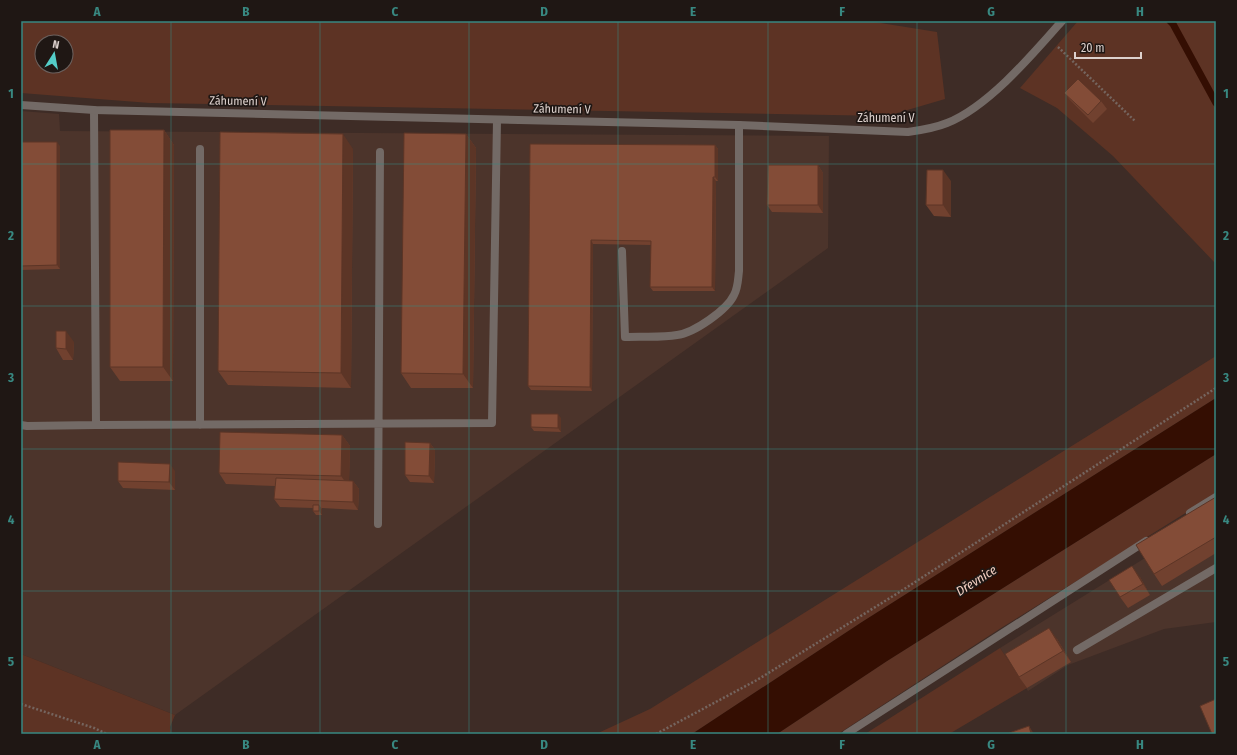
<svg xmlns="http://www.w3.org/2000/svg" width="1237" height="755" viewBox="0 0 1237 755" font-family="'Fira Sans Condensed',sans-serif">
  <style>
    .built { fill: #4c342b }
    .green { fill: #5d3324; fill-rule: evenodd }
    .water { fill: #340e02 }
    .lines { fill: none; stroke-linecap: round; stroke-linejoin: round }
    .stream { stroke: #340e02; stroke-width: 7 }
    .path { stroke: #75655f; stroke-width: 2.5; stroke-dasharray: 2 2; stroke-linecap: butt }
    .lane { stroke: #736a66; stroke-width: 8 }
    .street { stroke: #736a66; stroke-width: 8 }
    .wall { fill: #71412f }
    .shaded-wall { fill: #5c3526 }
    .building { fill: #834c37; stroke: #5c3526 }
    .grid { fill: none; stroke: #388881; stroke-width: 1; stroke-opacity: 0.55 }
    .labels { text-anchor: middle; stroke-width: 3.5; stroke-linejoin: round; paint-order: stroke }
    .street-label { font-size: 12px; fill: #ddd1cd; stroke: #1f1714 }
    .water-label { font-size: 13px; font-style: italic; fill: #f4d0c3; stroke: #1f1714 }
    .neatline { fill: none; stroke: #388881; stroke-width: 1.5 }
    .grid-label { font-size: 13px; text-anchor: middle; font-weight: bold; fill: #388881 }
  </style>
  <rect width="100%" height="100%" fill="#3e2c26"/>
  <path class="built" d="M 21,111 L 59,114 L 60,131 L 829,136 L 828,248 L 175,715 L 21,654 Z
    M 1216,514 L 1216,622 L 1164,629 L 1068,665 L 1028,691 L 1000,648 Z"/>
  <path class="green" d="M 21,21 L 868,21 L 937,32 L 945,99 L 887,116 L 150,103 L 21,93 ZM 42,42 L 66,42 L 66,66 L 42,66 Z
    M 1078,21 L 1216,21 L 1216,264 L 1113,156 L 1057,108 L 1020,88 Z
    M 1216,356 L 1216,398 L 862,622 L 692,734 L 596,734 L 650,709 Z
    M 1216,454 L 1216,494 L 1001,628 L 838,734 L 777,734 L 887,661 Z
    M 1000,648 L 1027,688 L 949,734 L 865,734 Z
    M 21,654 L 175,715 L 170,727 L 171,734 L 21,734 Z"/>
  <path class="water" d="M 1216,398 L 1216,454 L 887,661 L 777,734 L 692,734 L 862,622 Z"/>
  <g class="lines">
    <path class="stream" d="M 1170,21 L 1173,24 L 1216,103"/>
    <path class="path" d="M 1058,47 L 1135,121
      M 21,704 L 94,728 L 107,734
      M 656,734 L 757,680 L 898,593 L 1216,388"/>
    <path class="lane" d="M 622,251 L 625,337 C 642,336 661,338 677,335 C 694,333 727,310 734,295 C 738,288 738,279 739,271 L 739,125
      M 21,425 L 27,426 L 96,425 L 94,110
      M 96,425 L 492,423 L 497,120
      M 200,425 L 200,149
      M 1190,513 L 1216,497
      M 378,524 L 380,152
      M 1077,650 L 1216,568
      M 846,734 L 1146,541"/>
    <path class="street" d="M 21,105 L 94,110 L 739,125 L 908,132 C 922,130 935,128 947,123 C 988,107 1033,54 1062,21"/>
  </g>
  <path class="wall" d="M 1064,93 L 1101,101 L 1107,109 L 1093,123 L 1070,100 Z
    M 164,130 L 174,145 L 173,381 L 120,381 L 110,367 Z
    M 466,134 L 476,148 L 473,388 L 411,388 L 401,373 Z
    M 21,142 L 60,146 L 60,269 L 21,270 Z
    M 530,144 L 715,145 L 718,149 L 718,181 L 716,181 L 715,291 L 653,291 L 650,287 L 651,245 L 593,244 L 592,391 L 531,390 L 528,386 Z
    M 353,149 L 351,388 L 228,385 L 218,371 Z
    M 818,165 L 823,173 L 823,213 L 772,212 L 767,205 Z
    M 951,181 L 951,217 L 934,216 L 926,205 Z
    M 74,342 L 73,360 L 63,360 L 56,348 Z
    M 561,418 L 561,432 L 534,431 L 531,427 Z
    M 342,435 L 350,446 L 349,481 L 353,481 L 359,489 L 358,510 L 322,508 L 322,515 L 316,515 L 313,511 L 313,508 L 280,507 L 274,499 L 275,486 L 226,484 L 219,473 Z
    M 430,443 L 435,450 L 434,483 L 410,482 L 405,475 Z
    M 175,471 L 175,490 L 123,488 L 118,481 Z
    M 1216,497 L 1216,553 L 1162,586 L 1154,574 Z
    M 1140,577 L 1150,595 L 1128,608 L 1120,597 Z
    M 1057,639 L 1071,662 L 1027,688 L 1019,677 Z"/>
  <path class="shaded-wall" d="M 164,130 L 174,145 L 173,381 L 163,367 Z
    M 343,134 L 353,149 L 351,388 L 341,373 Z
    M 466,134 L 476,148 L 473,388 L 463,374 Z
    M 57,142 L 60,146 L 60,269 L 57,265 Z
    M 715,145 L 718,149 L 718,181 L 715,177 Z
    M 818,165 L 823,173 L 823,213 L 818,205 Z
    M 943,170 L 951,181 L 951,217 L 943,205 Z
    M 713,177 L 716,181 L 715,291 L 712,287 Z
    M 591,240 L 593,244 L 592,391 L 590,387 Z
    M 66,331 L 74,342 L 73,360 L 66,349 Z
    M 558,414 L 561,418 L 561,432 L 558,428 Z
    M 342,435 L 350,446 L 349,487 L 341,476 Z
    M 430,443 L 435,450 L 434,483 L 429,476 Z
    M 170,464 L 175,471 L 175,490 L 169,482 Z
    M 353,481 L 359,489 L 358,510 L 353,502 Z
    M 319,505 L 322,509 L 322,515 L 319,511 Z
    M 1132,566 L 1140,577 L 1150,595 L 1143,584 Z
    M 1049,628 L 1057,639 L 1071,662 L 1063,651 Z
    M 1029,726 L 1034,734 L 1031,734 Z"/>
  <path class="building" d="M 1078,79 L 1101,101 L 1088,115 L 1064,93 Z
    M 110,130 L 164,130 L 163,367 L 110,367 Z
    M 220,132 L 343,134 L 341,373 L 218,371 Z
    M 404,133 L 466,134 L 463,374 L 401,373 Z
    M 21,142 L 57,142 L 57,265 L 21,266 Z
    M 530,144 L 715,145 L 715,177 L 713,177 L 712,287 L 650,287 L 651,241 L 591,240 L 590,387 L 528,386 Z
    M 768,165 L 818,165 L 818,205 L 767,205 Z
    M 927,170 L 943,170 L 943,205 L 926,205 Z
    M 56,331 L 66,331 L 66,349 L 56,348 Z
    M 531,414 L 558,414 L 558,428 L 531,427 Z
    M 220,432 L 342,435 L 341,476 L 219,473 Z
    M 405,442 L 430,443 L 429,476 L 405,475 Z
    M 118,462 L 170,464 L 169,482 L 118,481 Z
    M 276,478 L 353,481 L 353,502 L 274,499 Z
    M 1216,497 L 1216,537 L 1154,574 L 1136,545 Z
    M 313,505 L 319,505 L 319,511 L 313,511 Z
    M 1132,566 L 1143,584 L 1120,597 L 1109,580 Z
    M 1049,628 L 1063,651 L 1019,677 L 1005,654 Z
    M 1216,699 L 1216,734 L 1212,734 L 1200,706 Z
    M 1029,726 L 1031,734 L 1010,734 L 1009,733 Z"/>
  <path class="grid" d="M 171,21 L 171,734M 320,21 L 320,734M 469,21 L 469,734M 618,21 L 618,734M 768,21 L 768,734M 917,21 L 917,734M 1066,21 L 1066,734M 21,164 L 1216,164M 21,306 L 1216,306M 21,449 L 1216,449M 21,591 L 1216,591"/>
  <g class="labels">
    <g class="street-label">
      <text transform="translate(238 101) rotate(1)" y="4">Záhumení V</text>
      <text transform="translate(562 109) rotate(1)" y="4">Záhumení V</text>
      <text x="886" y="122">Záhumení V</text>
    </g>
    <g class="water-label">
      <text transform="translate(976 580) rotate(-32)" y="5">Dřevnice</text>
    </g>
  </g>
  <rect width="1237" height="755" fill="none" stroke="#1f1714" stroke-width="44"/>
  <g transform="translate(54 54) rotate(11)"><circle r="19" fill="#1f1714" stroke="#6b615e"/>
  <path d="M0-3L7 15L0 10L-7 15Z" fill="#54cdc8"/>
  <text y="-6" font-size="11" font-weight="bold" text-anchor="middle" fill="#ddd1cd">N</text>
  </g>
  <path d="M1075 52v6h66v-6" fill="none" stroke="#ddd1cd" stroke-width="2"/>
  <text x="1081" y="52" font-size="12" fill="#ddd1cd" stroke="#1f1714" stroke-width="3" paint-order="stroke">20 m</text>
  <rect x="22" y="22" width="1193" height="711" class="neatline"/>
  <g class="grid-label">
    <text x="97" y="16">A</text>
    <text x="246" y="16">B</text>
    <text x="395" y="16">C</text>
    <text x="544" y="16">D</text>
    <text x="693" y="16">E</text>
    <text x="842" y="16">F</text>
    <text x="991" y="16">G</text>
    <text x="1140" y="16">H</text>
    <text x="11" y="98">1</text>
    <text x="1226" y="98">1</text>
    <text x="11" y="240">2</text>
    <text x="1226" y="240">2</text>
    <text x="11" y="382">3</text>
    <text x="1226" y="382">3</text>
    <text x="11" y="524">4</text>
    <text x="1226" y="524">4</text>
    <text x="11" y="666">5</text>
    <text x="1226" y="666">5</text>
    <text x="97" y="749">A</text>
    <text x="246" y="749">B</text>
    <text x="395" y="749">C</text>
    <text x="544" y="749">D</text>
    <text x="693" y="749">E</text>
    <text x="842" y="749">F</text>
    <text x="991" y="749">G</text>
    <text x="1140" y="749">H</text>
  </g>
</svg>
